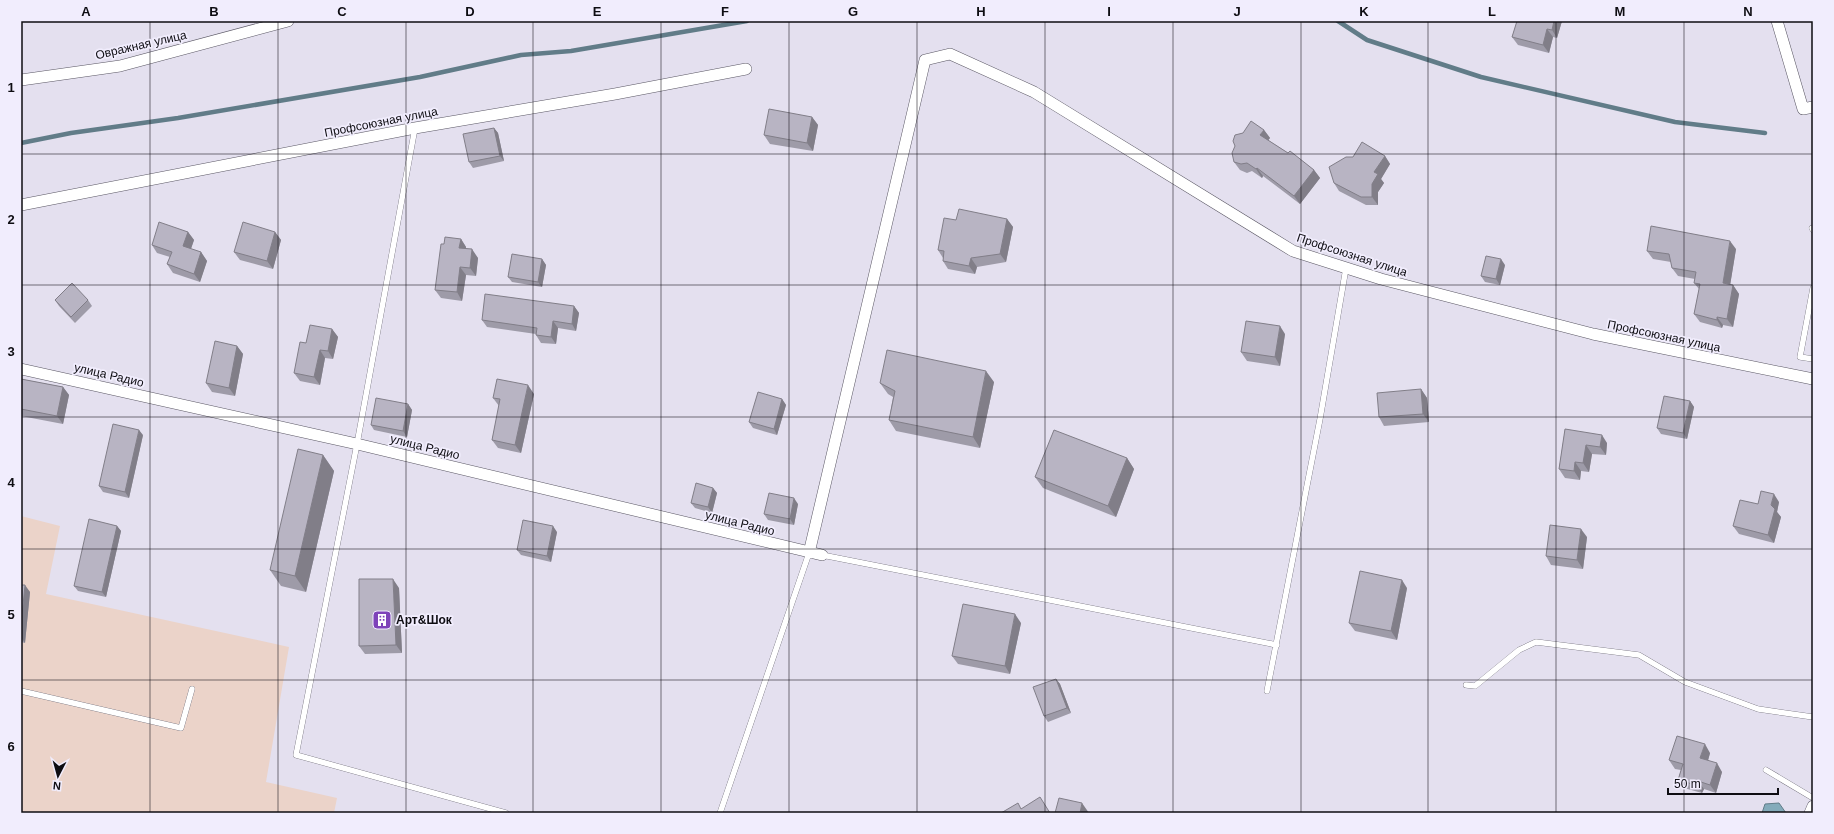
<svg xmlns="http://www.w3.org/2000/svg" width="1834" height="834" viewBox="0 0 1834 834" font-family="Helvetica,sans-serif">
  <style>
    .commercial { fill: #ebd3c9 }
    .water { fill: #84abba; stroke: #617c88 }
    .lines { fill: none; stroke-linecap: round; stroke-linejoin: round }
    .stream { stroke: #617c88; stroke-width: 4.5 }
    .service-casing { stroke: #5a5764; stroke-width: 6 }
    .minor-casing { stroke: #5a5764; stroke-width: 12 }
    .service { stroke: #fff; stroke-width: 5.5 }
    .minor { stroke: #fff; stroke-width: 11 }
    .wall { fill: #9e9ba8 }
    .shaded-wall { fill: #817e88 }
    .building { fill: #b8b4c3; stroke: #817e88 }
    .grid { fill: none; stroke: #0e0d12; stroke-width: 1; stroke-opacity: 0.55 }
    .labels { text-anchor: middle; stroke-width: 3.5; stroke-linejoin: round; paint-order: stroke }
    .street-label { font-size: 12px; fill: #0e0d12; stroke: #f1edfd }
    .poi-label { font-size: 12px; font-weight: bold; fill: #0e0d12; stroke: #f1edfd; text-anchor: start }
    .neatline { fill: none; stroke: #0e0d12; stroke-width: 1.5 }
    .grid-label { font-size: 13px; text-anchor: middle; font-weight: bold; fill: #0e0d12 }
  </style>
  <rect width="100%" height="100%" fill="#e4e0ef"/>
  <path class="commercial" d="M 21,516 L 60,526 L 46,594 L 289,647 L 266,782 L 337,798 L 334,813 L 21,813 Z"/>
  <path class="water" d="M 1779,803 L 1786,813 L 1762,813 L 1765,804 Z"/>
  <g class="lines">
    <path class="stream" d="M 1338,21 L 1367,40 L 1481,77 L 1675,122 L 1765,133
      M 21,143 L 71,133 L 178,118 L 420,77 L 521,55 L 571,51 L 747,21"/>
    <defs>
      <path id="service" d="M 415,128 L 357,444 L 296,755 L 506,813
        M 1812,228 L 1813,230
        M 1813,288 L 1800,357 L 1813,359
        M 822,555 L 1277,645
        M 1466,685 L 1475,686 L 1519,650 L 1536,642 L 1639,655 L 1685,682 L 1758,709 L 1813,717
        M 21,691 L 181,728 L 192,689
        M 1267,691 L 1320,419 L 1346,268
        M 1766,770 L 1813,798
        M 720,813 L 809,553"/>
      <path id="minor" d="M 1777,21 L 1803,109 L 1813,107
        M 21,80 L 120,66 L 288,21
        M 21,205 L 415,128 L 615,94 L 746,69
        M 21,369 L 357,444 L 822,555
        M 809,553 L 925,60 L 950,54 L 1034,92 L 1293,251 L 1381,279 L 1593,334 L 1813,379
        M 1810,813 L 1813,806"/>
    </defs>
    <use href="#service" class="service-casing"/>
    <use href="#minor" class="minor-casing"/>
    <use href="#service" class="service"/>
    <use href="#minor" class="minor"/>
  </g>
  <path class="wall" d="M 1517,21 L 1562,21 L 1557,38 L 1553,37 L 1549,53 L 1518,45 L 1512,37 Z
    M 812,117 L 818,125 L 813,151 L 770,144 L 764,135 Z
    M 494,128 L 498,133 L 504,161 L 473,168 L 469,162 Z
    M 1264,130 L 1270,138 L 1268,140 L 1314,170 L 1320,178 L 1300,204 L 1263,176 L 1262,178 L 1252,171 L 1247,173 L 1240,170 L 1234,162 Z
    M 1385,156 L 1390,164 L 1381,179 L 1384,183 L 1378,192 L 1378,205 L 1366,205 L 1339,191 L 1334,183 Z
    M 1007,219 L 1013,227 L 1006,262 L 977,267 L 975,274 L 948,269 L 943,261 L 943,258 L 938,250 L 956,220 Z
    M 188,232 L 194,240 L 191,249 L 201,252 L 207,261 L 200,282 L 173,273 L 167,264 L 170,257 L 157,253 L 152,245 Z
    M 275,232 L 281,240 L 273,269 L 240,260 L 234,252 Z
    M 461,239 L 466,247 L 466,249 L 478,258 L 476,276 L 466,275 L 462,301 L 441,298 L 435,290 L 444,244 Z
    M 1736,249 L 1730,285 L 1733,285 L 1739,294 L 1733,327 L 1723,325 L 1722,328 L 1700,322 L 1694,314 L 1699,289 L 1694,283 L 1695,279 L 1678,276 L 1672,268 L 1671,262 L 1653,259 L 1647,251 Z
    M 542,259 L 546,265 L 542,287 L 512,282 L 508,277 Z
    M 1505,265 L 1500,285 L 1485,282 L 1481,276 Z
    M 55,300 L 88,300 L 92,306 L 75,323 L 59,306 Z
    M 574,306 L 579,313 L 576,331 L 558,328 L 556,344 L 541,343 L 536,335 L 536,334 L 487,327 L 482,320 Z
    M 332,329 L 338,337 L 333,359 L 325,358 L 320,385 L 300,381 L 294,373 L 306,343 Z
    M 1285,334 L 1280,366 L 1247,361 L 1241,352 Z
    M 237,346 L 243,354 L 235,396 L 212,392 L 206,383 Z
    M 21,379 L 63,387 L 69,395 L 63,424 L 21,416 Z
    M 994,382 L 980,448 L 896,431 L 889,420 L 893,397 L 888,394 L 880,383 Z
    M 1421,389 L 1427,398 L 1429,422 L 1384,426 L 1379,417 Z
    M 534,394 L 521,453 L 498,448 L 492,440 L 499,406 L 493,398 Z
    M 782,399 L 786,405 L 777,435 L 753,428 L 749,422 Z
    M 1690,401 L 1694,407 L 1687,439 L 1661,434 L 1657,428 Z
    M 408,404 L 412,410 L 407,437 L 374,430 L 371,425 Z
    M 1565,429 L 1607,443 L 1606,455 L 1592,454 L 1589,472 L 1581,471 L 1580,480 L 1565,478 L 1559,469 Z
    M 143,435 L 129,498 L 103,492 L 99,486 Z
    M 323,455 L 334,471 L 306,592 L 281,586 L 270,570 Z
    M 1127,458 L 1134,469 L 1116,517 L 1043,488 L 1035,477 Z
    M 713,488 L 717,493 L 712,513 L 695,508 L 691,503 Z
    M 1779,502 L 1777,512 L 1781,517 L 1774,543 L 1739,534 L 1733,526 Z
    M 798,504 L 794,525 L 768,520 L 764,514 Z
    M 117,526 L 121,531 L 106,597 L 78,591 L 74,586 Z
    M 557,532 L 551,562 L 521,555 L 517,550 Z
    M 1587,537 L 1583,569 L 1551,565 L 1546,556 Z
    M 21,585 L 30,592 L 25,643 L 21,642 Z
    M 399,588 L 402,653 L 365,654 L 359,646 Z
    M 1407,588 L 1397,640 L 1355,631 L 1349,623 Z
    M 1021,623 L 1010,674 L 958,664 L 952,656 Z
    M 1056,679 L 1060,684 L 1071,713 L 1048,722 L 1044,716 Z
    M 1710,753 L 1708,761 L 1722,772 L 1716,793 L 1704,789 L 1702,793 L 1684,788 L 1678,780 L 1681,770 L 1675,769 L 1669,760 Z"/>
  <path class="shaded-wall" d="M 1554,21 L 1562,21 L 1557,38 L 1552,30 Z
    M 1547,29 L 1553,37 L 1549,53 L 1543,45 Z
    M 812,117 L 818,125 L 813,151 L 807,143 Z
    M 494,128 L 498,133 L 504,161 L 500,156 Z
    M 1264,130 L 1270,138 L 1266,143 L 1260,135 Z
    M 1385,156 L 1390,164 L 1381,179 L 1384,183 L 1378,192 L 1378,205 L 1372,197 L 1372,184 L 1374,172 Z
    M 1257,168 L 1263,176 L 1262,178 L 1256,169 Z
    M 1314,170 L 1320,178 L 1300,204 L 1294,196 Z
    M 1007,219 L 1013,227 L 1006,262 L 1000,254 Z
    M 188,232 L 194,240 L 189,254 L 183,246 Z
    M 275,232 L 281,240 L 273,269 L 267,261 Z
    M 461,239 L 466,247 L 465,256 L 459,248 Z
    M 1730,241 L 1736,249 L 1729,292 L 1723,283 Z
    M 472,249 L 478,258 L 476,276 L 470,268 Z
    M 201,252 L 207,261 L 200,282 L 194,274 Z
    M 971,258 L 977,267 L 975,274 L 969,266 Z
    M 542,259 L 546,265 L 542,287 L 538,282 Z
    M 1501,259 L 1505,265 L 1500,285 L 1496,279 Z
    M 460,267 L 466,275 L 462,301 L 457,292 Z
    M 1733,285 L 1739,294 L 1733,327 L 1727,319 Z
    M 574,306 L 579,313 L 576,331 L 572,324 Z
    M 1717,317 L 1723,325 L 1722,328 L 1717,320 Z
    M 553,321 L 558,328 L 556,344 L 551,337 Z
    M 1280,326 L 1285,334 L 1280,366 L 1275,357 Z
    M 332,329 L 338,337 L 333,359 L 328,351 Z
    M 237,346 L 243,354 L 235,396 L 229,388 Z
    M 320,350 L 325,358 L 320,385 L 314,377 Z
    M 986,371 L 994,382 L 980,448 L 973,437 Z
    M 528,385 L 534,394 L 521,453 L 515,445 Z
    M 63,387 L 69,395 L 63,424 L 57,416 Z
    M 1421,389 L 1427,398 L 1429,422 L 1423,414 Z
    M 782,399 L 786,405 L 777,435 L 774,429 Z
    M 1690,401 L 1694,407 L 1687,439 L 1683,433 Z
    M 408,404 L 412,410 L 407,437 L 403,431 Z
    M 139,430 L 143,435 L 129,498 L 125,492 Z
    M 1602,435 L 1607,443 L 1606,455 L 1600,447 Z
    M 1586,445 L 1592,454 L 1589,472 L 1583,463 Z
    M 323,455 L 334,471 L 306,592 L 295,576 Z
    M 1127,458 L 1134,469 L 1116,517 L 1108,506 Z
    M 1575,462 L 1581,471 L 1580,480 L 1574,471 Z
    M 713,488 L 717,493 L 712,513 L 708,507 Z
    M 1774,494 L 1779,502 L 1777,512 L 1781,517 L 1774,543 L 1768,535 L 1771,505 Z
    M 794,498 L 798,504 L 794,525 L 790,519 Z
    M 117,526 L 121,531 L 106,597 L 102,592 Z
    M 553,526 L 557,532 L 551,562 L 547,556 Z
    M 1581,529 L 1587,537 L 1583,569 L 1577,560 Z
    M 393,579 L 399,588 L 402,653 L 396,645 Z
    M 1402,580 L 1407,588 L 1397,640 L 1391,631 Z
    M 25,585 L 30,592 L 25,643 L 21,637 L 21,626 Z
    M 1015,614 L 1021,623 L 1010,674 L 1005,666 Z
    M 1056,679 L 1060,684 L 1071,713 L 1067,708 Z
    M 1705,744 L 1710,753 L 1706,767 L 1700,758 Z
    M 1717,763 L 1722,772 L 1716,793 L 1710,785 Z
    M 1698,781 L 1704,789 L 1702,793 L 1696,785 Z
    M 1082,803 L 1089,813 L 1080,813 Z"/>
  <path class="building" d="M 1517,21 L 1554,21 L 1552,30 L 1547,29 L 1543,45 L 1512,37 Z
    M 769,109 L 812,117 L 807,143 L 764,135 Z
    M 1251,121 L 1264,130 L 1260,135 L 1288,153 L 1290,151 L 1314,170 L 1294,196 L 1257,168 L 1256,169 L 1247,163 L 1241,164 L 1234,162 L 1232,153 L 1235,146 L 1233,141 L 1235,135 L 1243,133 Z
    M 494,128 L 500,156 L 469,162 L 463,134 Z
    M 1362,142 L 1385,156 L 1374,172 L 1378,174 L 1372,184 L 1372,197 L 1361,197 L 1334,183 L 1329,167 L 1346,157 L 1353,157 Z
    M 959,209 L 1007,219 L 1000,254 L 971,258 L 969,266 L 943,261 L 944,251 L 938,250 L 944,218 L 956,220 Z
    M 159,222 L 188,232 L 183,246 L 201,252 L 194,274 L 167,264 L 172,252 L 152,245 Z
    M 243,222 L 275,232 L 267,261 L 234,252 Z
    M 1651,226 L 1730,241 L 1723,283 L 1733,285 L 1727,319 L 1717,317 L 1717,320 L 1694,314 L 1700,284 L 1694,283 L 1696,272 L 1672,268 L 1669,254 L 1647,251 Z
    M 445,237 L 461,239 L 459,248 L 472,249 L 470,268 L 460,267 L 457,292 L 435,290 L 441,244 L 444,244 Z
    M 512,254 L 542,259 L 538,282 L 508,277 Z
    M 1486,256 L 1501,259 L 1496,279 L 1481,276 Z
    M 72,283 L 88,300 L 71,317 L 55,300 Z
    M 485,294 L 574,306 L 572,324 L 553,321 L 551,337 L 536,335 L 537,328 L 482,320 Z
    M 1246,321 L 1280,326 L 1275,357 L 1241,352 Z
    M 310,325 L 332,329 L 328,351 L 320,350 L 314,377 L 294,373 L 300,342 L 306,343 Z
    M 215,341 L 237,346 L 229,388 L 206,383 Z
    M 887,350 L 986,371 L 973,437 L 889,420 L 895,391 L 880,383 Z
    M 21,379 L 63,387 L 57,416 L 21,409 Z
    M 497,379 L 528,385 L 515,445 L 492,440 L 500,399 L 493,398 Z
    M 1421,389 L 1423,414 L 1379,417 L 1377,393 Z
    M 758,392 L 782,399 L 774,429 L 749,422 Z
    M 1664,396 L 1690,401 L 1683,433 L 1657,428 Z
    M 376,398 L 408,404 L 403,431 L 371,425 Z
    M 113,424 L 139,430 L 125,492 L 99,486 Z
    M 1565,429 L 1602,435 L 1600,447 L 1586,445 L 1583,463 L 1575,462 L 1574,471 L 1559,469 Z
    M 1054,430 L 1127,458 L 1108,506 L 1035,477 Z
    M 298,449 L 323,455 L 295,576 L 270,570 Z
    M 696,483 L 713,488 L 708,507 L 691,503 Z
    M 1761,491 L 1774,494 L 1771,505 L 1775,509 L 1768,535 L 1733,526 L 1740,500 L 1758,504 Z
    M 769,493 L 794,498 L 790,519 L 764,514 Z
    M 89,519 L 117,526 L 102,592 L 74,586 Z
    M 523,520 L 553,526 L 547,556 L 517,550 Z
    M 1550,525 L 1581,529 L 1577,560 L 1546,556 Z
    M 1360,571 L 1402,580 L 1391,631 L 1349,623 Z
    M 359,579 L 393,579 L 396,645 L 359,646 Z
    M 21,585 L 25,585 L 21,626 Z
    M 963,604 L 1015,614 L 1005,666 L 952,656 Z
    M 1056,679 L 1067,708 L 1044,716 L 1033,687 Z
    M 1677,736 L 1705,744 L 1700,758 L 1717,763 L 1710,785 L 1698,781 L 1696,785 L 1678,780 L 1683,764 L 1669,760 Z
    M 1040,797 L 1050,813 L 1001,813 L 1018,803 L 1021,809 Z
    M 1059,798 L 1082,803 L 1080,813 L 1055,813 Z"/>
  <path class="grid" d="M 150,21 L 150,813M 278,21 L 278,813M 406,21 L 406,813M 533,21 L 533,813M 661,21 L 661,813M 789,21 L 789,813M 917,21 L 917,813M 1045,21 L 1045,813M 1173,21 L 1173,813M 1301,21 L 1301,813M 1428,21 L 1428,813M 1556,21 L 1556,813M 1684,21 L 1684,813M 21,154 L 1813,154M 21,285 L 1813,285M 21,417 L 1813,417M 21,549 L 1813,549M 21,680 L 1813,680"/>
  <defs>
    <symbol id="building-square" viewBox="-11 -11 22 22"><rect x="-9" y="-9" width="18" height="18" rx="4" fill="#7e43b9" stroke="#f1edfd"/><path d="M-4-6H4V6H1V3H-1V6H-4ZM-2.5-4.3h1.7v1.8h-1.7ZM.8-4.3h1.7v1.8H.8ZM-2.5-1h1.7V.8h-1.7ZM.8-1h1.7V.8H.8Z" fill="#fff"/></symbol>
  </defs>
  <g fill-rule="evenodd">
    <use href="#building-square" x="371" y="609" width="22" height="22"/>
  </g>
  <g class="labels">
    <g class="street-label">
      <text transform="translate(141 45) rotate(-13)" y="4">Овражная улица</text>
      <text transform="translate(381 122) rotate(-11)" y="4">Профсоюзная улица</text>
      <text transform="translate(1352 255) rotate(18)" y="4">Профсоюзная улица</text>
      <text transform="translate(1664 336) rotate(12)" y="4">Профсоюзная улица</text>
      <text transform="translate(109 375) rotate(13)" y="4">улица Радио</text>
      <text transform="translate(425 447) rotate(14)" y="4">улица Радио</text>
      <text transform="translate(740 523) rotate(14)" y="4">улица Радио</text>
    </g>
    <g class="poi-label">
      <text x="396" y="624">Арт&amp;Шок</text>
    </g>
  </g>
  <rect width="1834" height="834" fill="none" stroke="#f1edfd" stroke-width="44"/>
  <g transform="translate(58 776) rotate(186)" stroke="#f1edfd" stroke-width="3" paint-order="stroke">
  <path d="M0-3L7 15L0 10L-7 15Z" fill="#0e0d12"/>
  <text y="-6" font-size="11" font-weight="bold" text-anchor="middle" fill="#0e0d12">N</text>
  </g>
  <path d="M1668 788v6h110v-6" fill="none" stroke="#0e0d12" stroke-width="2"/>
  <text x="1674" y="788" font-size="12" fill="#0e0d12" stroke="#f1edfd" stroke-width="3" paint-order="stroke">50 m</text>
  <rect x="22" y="22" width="1790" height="790" class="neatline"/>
  <g class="grid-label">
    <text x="86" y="16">A</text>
    <text x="214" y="16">B</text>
    <text x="342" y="16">C</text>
    <text x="470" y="16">D</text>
    <text x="597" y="16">E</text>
    <text x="725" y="16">F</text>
    <text x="853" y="16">G</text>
    <text x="981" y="16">H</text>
    <text x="1109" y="16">I</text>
    <text x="1237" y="16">J</text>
    <text x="1364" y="16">K</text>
    <text x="1492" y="16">L</text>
    <text x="1620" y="16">M</text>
    <text x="1748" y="16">N</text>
    <text x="11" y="92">1</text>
    <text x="11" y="224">2</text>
    <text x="11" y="356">3</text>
    <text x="11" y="487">4</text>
    <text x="11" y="619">5</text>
    <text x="11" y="751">6</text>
  </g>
</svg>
